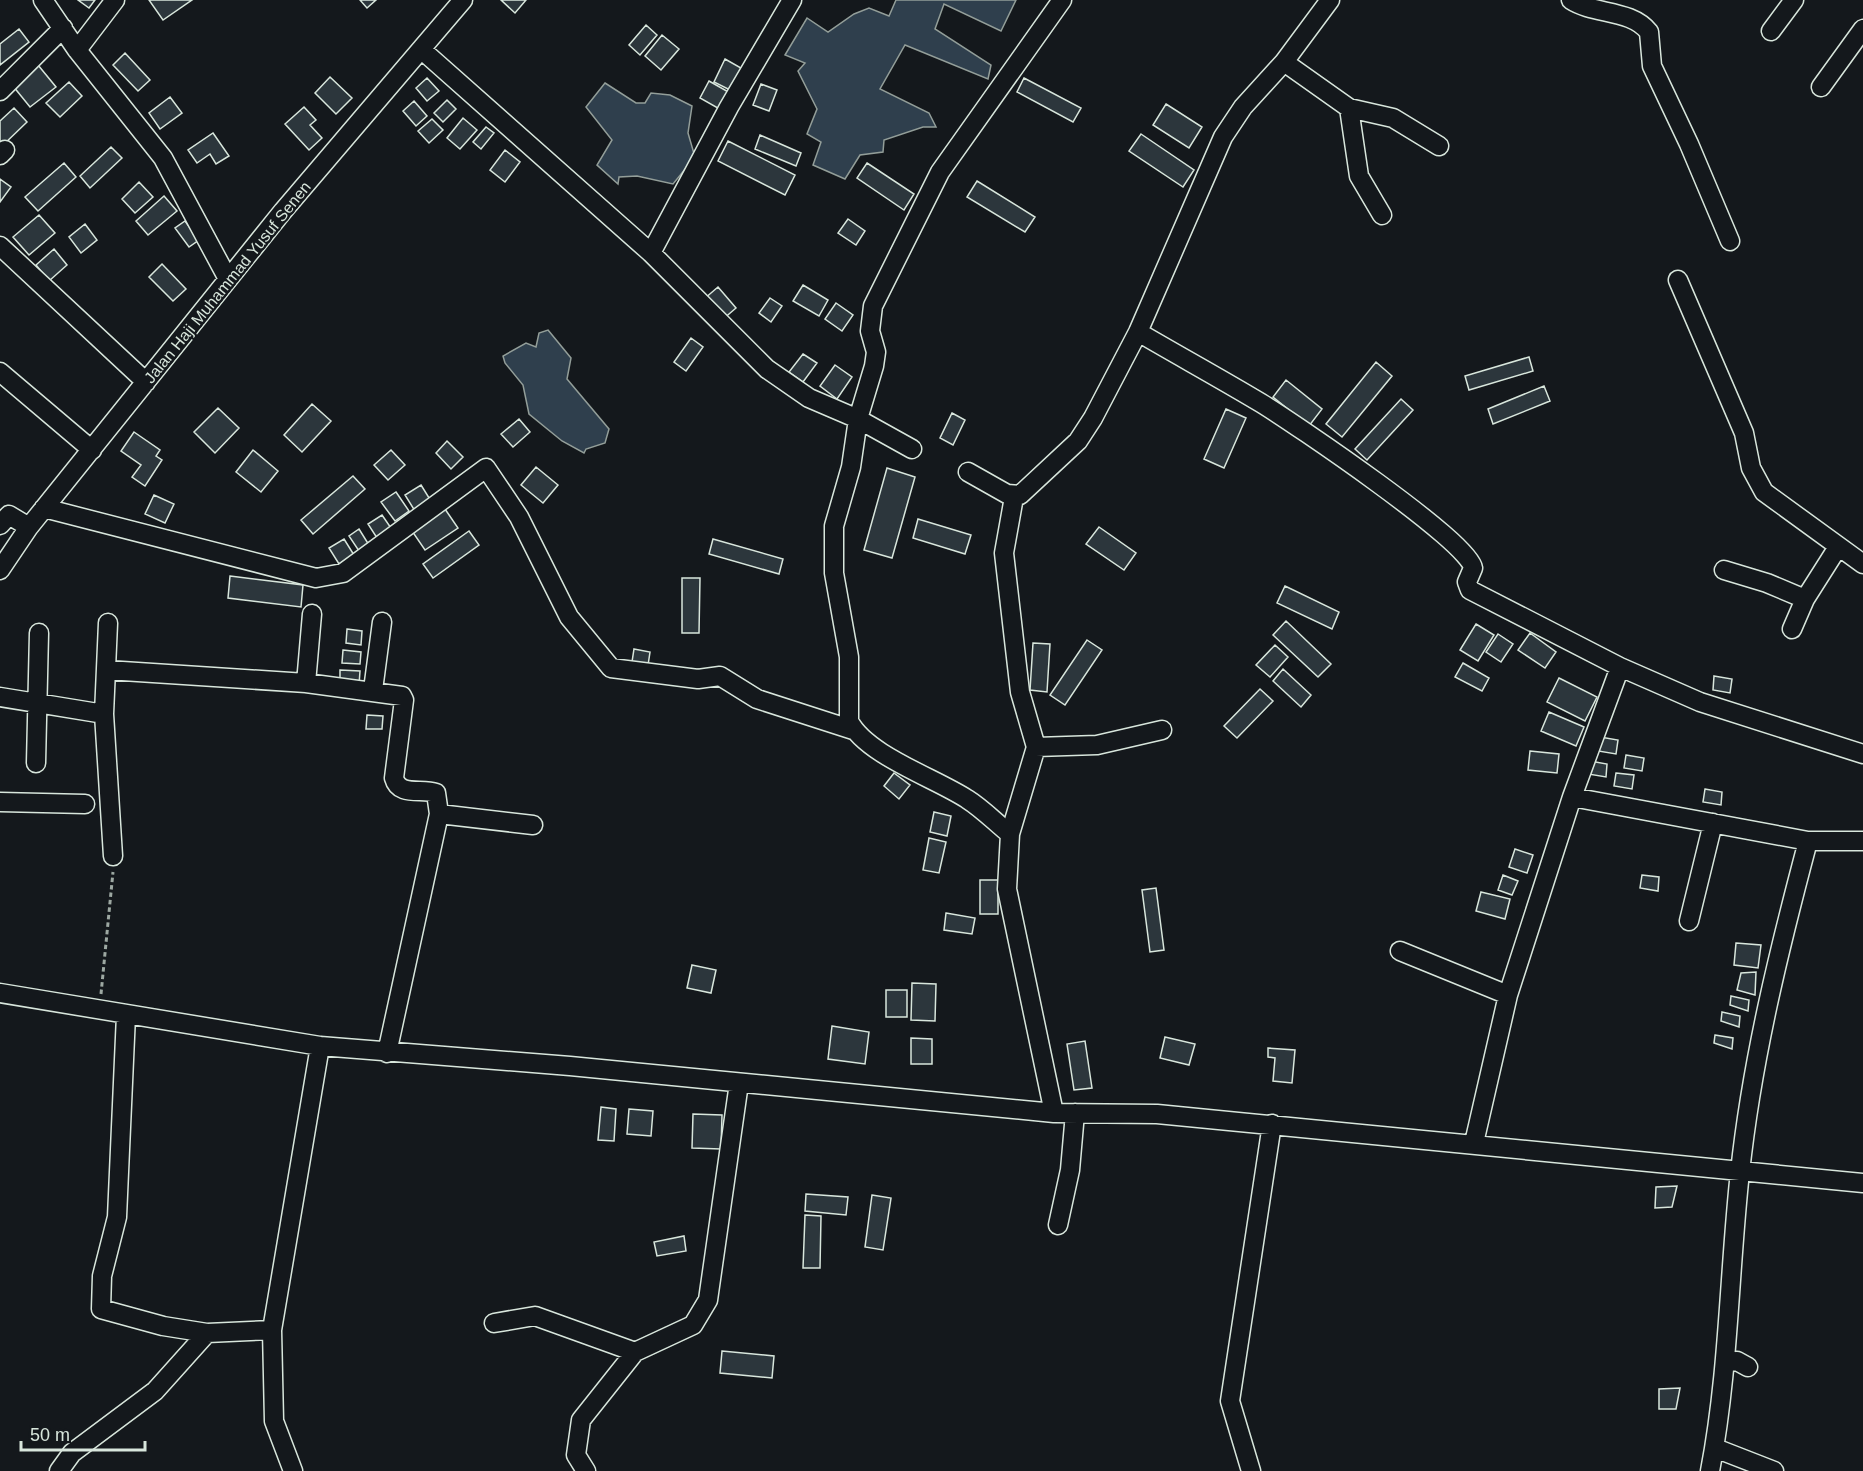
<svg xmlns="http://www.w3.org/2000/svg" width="1863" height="1471" viewBox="0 0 1863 1471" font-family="Arial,sans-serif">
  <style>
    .water { fill: #2f3f4d; stroke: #939e99; stroke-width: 1.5 }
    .building { fill: #2c363c; stroke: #d8e6dc; stroke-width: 1.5 }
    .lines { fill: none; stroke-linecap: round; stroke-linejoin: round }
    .minor-casing { stroke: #d8e6dc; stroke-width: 21 }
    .path { stroke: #9da8a2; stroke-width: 3; stroke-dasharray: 4.5 3; stroke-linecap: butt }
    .minor { stroke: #14181c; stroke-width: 18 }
    .labels { text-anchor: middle; stroke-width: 4.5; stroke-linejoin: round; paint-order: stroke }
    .street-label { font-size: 16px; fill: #d8e6dc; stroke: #14181c }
  </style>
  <rect width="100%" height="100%" fill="#14181c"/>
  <path class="water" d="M 896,0 L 1016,0 L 1001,31 L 944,4 L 935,29 L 991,65 L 988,79 L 905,45 L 880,89 L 929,113 L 936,127 L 923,127 L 884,140 L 883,152 L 860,155 L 845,179 L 813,165 L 821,142 L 807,134 L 817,109 L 798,71 L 805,63 L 785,55 L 807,18 L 828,32 L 854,14 L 869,8 L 889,16 Z
    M 605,83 L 636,103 L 645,103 L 651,93 L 670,95 L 692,106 L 688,133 L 695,157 L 673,184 L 637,176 L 619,177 L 618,184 L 597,165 L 612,140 L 586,107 Z
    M 548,330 L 571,358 L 567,379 L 609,429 L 605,443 L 586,449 L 584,453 L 562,441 L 529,414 L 523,385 L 505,363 L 503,356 L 526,343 L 536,347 L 539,333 Z"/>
  <path class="building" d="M 78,0 L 95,0 L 89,8 Z
    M 149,0 L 192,0 L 163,20 Z
    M 360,0 L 376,0 L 367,8 Z
    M 501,0 L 526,0 L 515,13 Z
    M 646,25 L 657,35 L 640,55 L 629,45 Z
    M 19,29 L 29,42 L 0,65 L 0,44 Z
    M 662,35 L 679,49 L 661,70 L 645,56 Z
    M 125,53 L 150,80 L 138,91 L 113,65 Z
    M 725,59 L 741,68 L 730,90 L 714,82 Z
    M 38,65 L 56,87 L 30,107 L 13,86 Z
    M 330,77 L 352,98 L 336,114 L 315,93 Z
    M 427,78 L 439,91 L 427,101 L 416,88 Z
    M 1024,78 L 1081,108 L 1073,122 L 1017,92 Z
    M 709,81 L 732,94 L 723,111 L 700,98 Z
    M 69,82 L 82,96 L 60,117 L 46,103 Z
    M 761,84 L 777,90 L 769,111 L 753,105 Z
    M 170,97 L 182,113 L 160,129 L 149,113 Z
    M 447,100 L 456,109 L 443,122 L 434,113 Z
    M 414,101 L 427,116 L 416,126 L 403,111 Z
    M 1166,104 L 1202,127 L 1189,148 L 1153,125 Z
    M 304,107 L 316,120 L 310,125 L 322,138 L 309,150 L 285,124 Z
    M 14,108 L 27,122 L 0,148 L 0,121 Z
    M 463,118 L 477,130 L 460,149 L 447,138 Z
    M 432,119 L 443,130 L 429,143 L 418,131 Z
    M 486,127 L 494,133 L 481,149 L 473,142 Z
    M 213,133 L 229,156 L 216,164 L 210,154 L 197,163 L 188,150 Z
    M 1141,134 L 1194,170 L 1183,187 L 1129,151 Z
    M 760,135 L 801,153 L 796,166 L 755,149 Z
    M 728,141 L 795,175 L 785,195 L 718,161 Z
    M 111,147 L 122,158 L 90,188 L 80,176 Z
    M 505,150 L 520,162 L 505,182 L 490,170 Z
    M 64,163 L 76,177 L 38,211 L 25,197 Z
    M 867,163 L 914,194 L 904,210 L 857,178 Z
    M 0,179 L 11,187 L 0,202 Z
    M 977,181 L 1035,217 L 1025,232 L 967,197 Z
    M 139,182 L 153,197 L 135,213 L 122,199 Z
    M 164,196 L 177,211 L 148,235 L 136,221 Z
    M 39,215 L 55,233 L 29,255 L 13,237 Z
    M 848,219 L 865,231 L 856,245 L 838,233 Z
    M 185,221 L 199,240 L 189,247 L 175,228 Z
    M 85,224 L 97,240 L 81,253 L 69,237 Z
    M 54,249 L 67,265 L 49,281 L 36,265 Z
    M 162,264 L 186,289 L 173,301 L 149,277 Z
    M 803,285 L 828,300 L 819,316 L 793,301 Z
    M 718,287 L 736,308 L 722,320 L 704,299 Z
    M 770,298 L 782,306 L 771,322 L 759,313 Z
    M 836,303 L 853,315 L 842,331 L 825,319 Z
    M 691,338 L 703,347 L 686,371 L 674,362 Z
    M 803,354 L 817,363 L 803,382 L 789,372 Z
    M 1529,357 L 1533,371 L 1469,390 L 1465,376 Z
    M 1376,362 L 1392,376 L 1342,437 L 1326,424 Z
    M 835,365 L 852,377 L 837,399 L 820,386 Z
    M 1286,380 L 1322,409 L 1309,426 L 1273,397 Z
    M 1544,386 L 1550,401 L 1493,424 L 1488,409 Z
    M 1401,399 L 1413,410 L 1367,460 L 1355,449 Z
    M 312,404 L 331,421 L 302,452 L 284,435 Z
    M 218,408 L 239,428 L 215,453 L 194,432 Z
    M 1226,409 L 1246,418 L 1224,468 L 1204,459 Z
    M 952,413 L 965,420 L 953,445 L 940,438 Z
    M 519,419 L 530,432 L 513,447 L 501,434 Z
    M 134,432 L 160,450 L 156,456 L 162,460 L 145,486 L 132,477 L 141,465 L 121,451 Z
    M 447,441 L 463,457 L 451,469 L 436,453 Z
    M 253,450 L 278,471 L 261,492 L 236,472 Z
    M 391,450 L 405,465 L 388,480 L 374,465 Z
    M 536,467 L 558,485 L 543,503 L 521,485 Z
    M 887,468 L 915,477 L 892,558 L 864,550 Z
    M 353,476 L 365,489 L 313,534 L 301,520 Z
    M 421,485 L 431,501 L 415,511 L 405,495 Z
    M 396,492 L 409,511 L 395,521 L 381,502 Z
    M 154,495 L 174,504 L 165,523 L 145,514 Z
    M 445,509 L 458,528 L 425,550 L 412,531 Z
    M 382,515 L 391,528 L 377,538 L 368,524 Z
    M 918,519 L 971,535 L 965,554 L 913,538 Z
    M 1099,527 L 1136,553 L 1124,570 L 1086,544 Z
    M 359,529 L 369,545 L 359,551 L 349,536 Z
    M 469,531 L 479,545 L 433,578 L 423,564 Z
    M 344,539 L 354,555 L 339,564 L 329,548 Z
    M 713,539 L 783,559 L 779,574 L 709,554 Z
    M 230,576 L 303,585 L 301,607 L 228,598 Z
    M 682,578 L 700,578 L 699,633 L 682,633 Z
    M 1285,586 L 1339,612 L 1332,629 L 1277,603 Z
    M 1286,621 L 1331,664 L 1318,677 L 1273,635 Z
    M 1476,624 L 1494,635 L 1478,661 L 1460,650 Z
    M 347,629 L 362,631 L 361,645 L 346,643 Z
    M 1530,633 L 1556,652 L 1545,668 L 1518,650 Z
    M 1498,634 L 1513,644 L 1501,662 L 1486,652 Z
    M 1087,640 L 1102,650 L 1065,705 L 1050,695 Z
    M 1033,643 L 1050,644 L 1047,692 L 1030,690 Z
    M 1275,645 L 1288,657 L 1270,677 L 1256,665 Z
    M 634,649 L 650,652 L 648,665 L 632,662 Z
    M 343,650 L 361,652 L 360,664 L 342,663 Z
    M 1463,663 L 1489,678 L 1482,691 L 1455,677 Z
    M 1283,669 L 1311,695 L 1301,707 L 1273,681 Z
    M 340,670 L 360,671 L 359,685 L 340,684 Z
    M 1714,676 L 1732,679 L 1730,693 L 1713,690 Z
    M 1559,678 L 1597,697 L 1585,721 L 1547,702 Z
    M 1260,689 L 1273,701 L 1237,738 L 1224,726 Z
    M 1549,712 L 1584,727 L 1576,746 L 1541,731 Z
    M 367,715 L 383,716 L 382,729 L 366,729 Z
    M 1600,737 L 1618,740 L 1616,754 L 1598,751 Z
    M 1530,751 L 1559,754 L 1557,773 L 1528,770 Z
    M 1626,755 L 1644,758 L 1642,771 L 1624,768 Z
    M 1590,761 L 1607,764 L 1606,777 L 1588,774 Z
    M 894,773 L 910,785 L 899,799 L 884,786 Z
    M 1616,773 L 1634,775 L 1632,789 L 1614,786 Z
    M 1705,789 L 1722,792 L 1721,805 L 1703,802 Z
    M 934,812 L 951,816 L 947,836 L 930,832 Z
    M 929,838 L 946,842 L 939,873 L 923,870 Z
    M 1515,849 L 1533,855 L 1527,873 L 1509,867 Z
    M 1503,875 L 1518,881 L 1512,895 L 1498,890 Z
    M 1642,875 L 1659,877 L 1658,891 L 1640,888 Z
    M 980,880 L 998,880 L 998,914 L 980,914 Z
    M 1156,888 L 1164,950 L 1150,952 L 1142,890 Z
    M 1481,892 L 1510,899 L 1505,919 L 1476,911 Z
    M 946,913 L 975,918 L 972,934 L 944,930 Z
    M 1736,943 L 1761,945 L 1758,968 L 1734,965 Z
    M 692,965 L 716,970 L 711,993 L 687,988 Z
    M 1756,972 L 1755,995 L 1737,990 L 1741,973 Z
    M 912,983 L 936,984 L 935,1021 L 911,1020 Z
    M 886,990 L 907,990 L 907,1017 L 886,1017 Z
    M 1731,996 L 1749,1000 L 1748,1011 L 1730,1005 Z
    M 1722,1012 L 1740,1016 L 1739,1027 L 1721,1021 Z
    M 832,1026 L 869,1032 L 865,1064 L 828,1059 Z
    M 1715,1035 L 1733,1038 L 1732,1049 L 1714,1043 Z
    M 1165,1037 L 1195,1044 L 1189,1065 L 1160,1058 Z
    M 911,1038 L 932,1039 L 932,1064 L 911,1064 Z
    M 1085,1041 L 1092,1088 L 1074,1090 L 1067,1044 Z
    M 1268,1048 L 1295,1050 L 1292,1083 L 1273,1081 L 1275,1058 L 1268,1057 Z
    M 601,1107 L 616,1109 L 614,1141 L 598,1140 Z
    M 629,1109 L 653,1111 L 651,1136 L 627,1134 Z
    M 693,1114 L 722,1115 L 721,1149 L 692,1148 Z
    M 1677,1186 L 1672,1207 L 1655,1208 L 1656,1187 Z
    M 806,1194 L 848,1197 L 846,1215 L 805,1211 Z
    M 872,1195 L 891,1198 L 883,1250 L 865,1247 Z
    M 805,1215 L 821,1216 L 820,1268 L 803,1268 Z
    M 684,1236 L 686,1251 L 657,1256 L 654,1242 Z
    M 722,1351 L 774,1356 L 772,1378 L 720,1373 Z
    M 1680,1388 L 1676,1409 L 1659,1409 L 1659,1389 Z"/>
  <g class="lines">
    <defs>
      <path id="minor" d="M 43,0 L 77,50 L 163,158 L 228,279
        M 1571,0 C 1594,15 1631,9 1649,32 L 1652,66 L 1689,144 L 1730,241
        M 1771,31 L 1794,0
        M 77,50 L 115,0
        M 422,50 L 651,253 L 767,369 L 809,398 L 858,419 L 912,449
        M 1284,62 L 1349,108 L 1359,176 L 1382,215
        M 1821,87 L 1863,29
        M 0,91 L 63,28
        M 1349,108 L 1393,118 L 1439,146
        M 0,155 L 5,150
        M 0,246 L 146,382
        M 651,253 L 729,107 L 792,0
        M 1678,280 L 1744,433 L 1751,468 L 1764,492 L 1863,564
        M 1138,332 C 1179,356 1221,379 1261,403 C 1292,422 1470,542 1473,568 L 1467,582 L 1470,590 L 1620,667 L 1700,702 L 1863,754
        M 0,372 L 92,450
        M 968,472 L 1007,494 L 1020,495 L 1078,441 L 1093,418 L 1138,332 L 1223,137 L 1243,107 L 1284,62 L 1330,0
        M 1014,497 L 1004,553 L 1020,692 L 1036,747 L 1010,834 L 1007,889 L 1054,1113
        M 44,508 L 316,578 L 343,573 L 486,468 L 519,517 L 569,617 L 611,668 L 698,679 L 720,676 L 757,699 L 853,730
        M 0,525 L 9,515 L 29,527
        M 0,570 L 29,527 L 283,211 L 463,0
        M 1724,570 L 1767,583 L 1805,599
        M 108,623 L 104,714 L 113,856
        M 1792,629 L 1805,599 L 1838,547
        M 107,670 L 306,683 L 402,696 L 404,700 L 394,778 C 399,797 421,788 436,793 L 439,814 L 387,1053
        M 306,683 L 312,614
        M 373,690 L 382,622
        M 0,697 L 104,714
        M 1036,747 L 1097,745 L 1162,730
        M 36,763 L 39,633
        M 1572,797 L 1808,841 L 1863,841
        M 0,802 L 85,804
        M 439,814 L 533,825
        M 1010,834 C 996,823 983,809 967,799 C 935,778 866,755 849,721 L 849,657 L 834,573 L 834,526 L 851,467 L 858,419 L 874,366 L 876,352 L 870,331 L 873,306 L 940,172 L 1062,0
        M 1689,921 L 1713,823
        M 1400,951 L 1508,995
        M 0,993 L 320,1046 L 570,1066 L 1054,1113 L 1157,1114 L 1863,1183
        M 126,1015 L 117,1217 L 102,1276 L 101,1309 L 163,1326 L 207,1333
        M 1474,1143 L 1508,995 L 1572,797 L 1620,667
        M 1058,1225 L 1070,1170 L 1075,1113
        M 494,1323 L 535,1316 L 635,1352
        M 1726,1362 L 1737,1361 L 1748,1367
        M 1715,1448 L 1774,1471
        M 59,1471 L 72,1453 L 155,1391 L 207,1333 L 272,1330
        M 293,1471 L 274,1421 L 272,1330 L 320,1046
        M 586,1471 L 576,1455 L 581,1420 L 635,1352 L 693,1325 L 708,1300 L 739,1083
        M 1251,1471 L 1230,1401 L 1272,1124
        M 1710,1471 C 1729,1372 1729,1272 1740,1172 C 1752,1060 1779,950 1808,841"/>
    </defs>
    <use href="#minor" class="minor-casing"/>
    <path class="path" d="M 101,994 L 113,872"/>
    <use href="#minor" class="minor"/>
  </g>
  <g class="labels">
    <g class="street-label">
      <text transform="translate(227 282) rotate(-51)" y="6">Jalan Haji Muhammad Yusuf Senen</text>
    </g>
  </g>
  <path d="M21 1441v9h124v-9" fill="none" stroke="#d8e6dc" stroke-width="3"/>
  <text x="30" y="1441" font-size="18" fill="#d8e6dc" stroke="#14181c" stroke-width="4.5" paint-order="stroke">50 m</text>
</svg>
